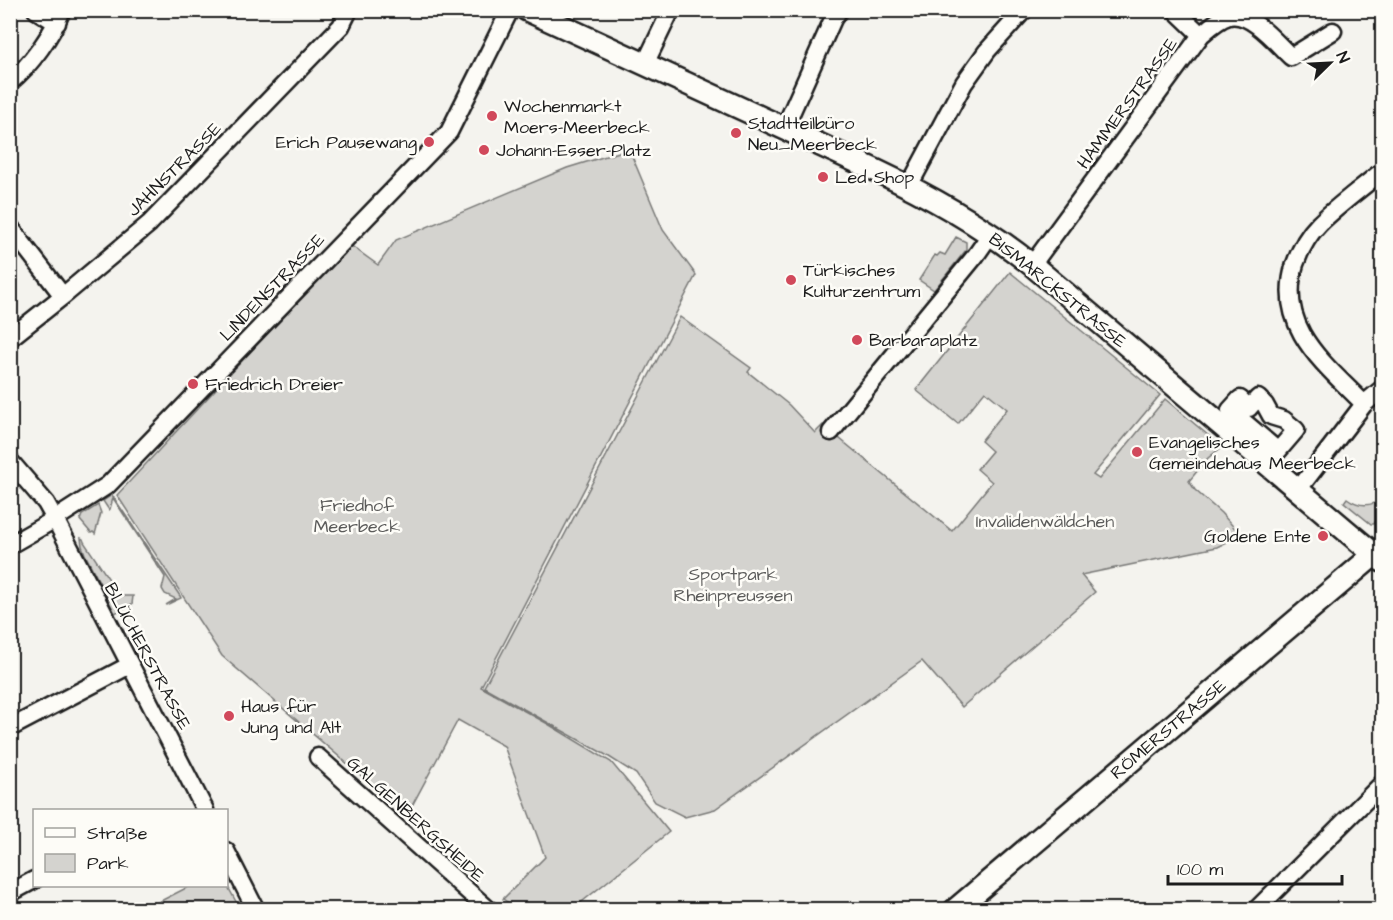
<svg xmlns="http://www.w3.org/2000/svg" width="1393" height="920" viewBox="0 0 1393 920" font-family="'Architects Daughter',sans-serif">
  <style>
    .green { fill: #d4d3cf; stroke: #787876; stroke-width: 1.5 }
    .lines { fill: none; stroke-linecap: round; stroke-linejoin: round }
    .minor-casing { stroke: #1c1c1c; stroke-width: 21 }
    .major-casing { stroke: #1c1c1c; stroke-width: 26 }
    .minor { stroke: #fdfcf7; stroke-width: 16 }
    .major { stroke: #fdfcf7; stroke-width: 21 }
    .poi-dot { fill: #d1495b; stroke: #fdfcf7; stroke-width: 2 }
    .labels { text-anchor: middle; stroke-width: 5; stroke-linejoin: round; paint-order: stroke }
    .street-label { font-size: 18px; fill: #1c1c1c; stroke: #fdfcf7 }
    .poi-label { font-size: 18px; fill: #1c1c1c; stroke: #fdfcf7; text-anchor: start }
    .park-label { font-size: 18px; fill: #5c5c5b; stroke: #fdfcf7 }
  </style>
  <rect width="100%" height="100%" fill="#f4f3ee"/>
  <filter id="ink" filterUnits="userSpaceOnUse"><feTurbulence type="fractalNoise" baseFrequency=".0167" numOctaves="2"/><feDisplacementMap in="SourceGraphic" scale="12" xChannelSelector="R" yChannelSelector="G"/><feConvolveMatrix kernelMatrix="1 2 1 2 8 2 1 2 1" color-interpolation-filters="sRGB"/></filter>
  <g filter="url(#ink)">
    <path class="green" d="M 629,149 L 663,230 L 696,275 L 481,687 L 548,724 L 611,762 L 669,832 L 573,909 L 517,909 L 503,899 L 545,857 L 504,746 L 458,720 L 407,815 L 222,656 L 117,495 L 350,245 L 378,265 L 396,240 L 567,168 Z
      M 956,237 L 966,242 L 966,250 L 934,290 L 919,280 L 935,255 L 937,256 L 940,253 L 945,255 Z
      M 1010,272 L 1160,395 L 1093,475 L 1099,479 L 1165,399 L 1222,447 L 1208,458 L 1189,481 L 1195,490 L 1221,513 L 1241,535 L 1217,547 L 1081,575 L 1095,592 L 962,707 L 922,661 L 715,809 L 685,817 L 655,802 L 636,774 L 606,755 L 484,687 L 680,317 L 751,368 L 748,372 L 789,405 L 815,433 L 823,425 L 952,531 L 992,482 L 977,469 L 992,451 L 981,441 L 1007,409 L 985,391 L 958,424 L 916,390 Z
      M 112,495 L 180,596 L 181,598 L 166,605 L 176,599 L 165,594 L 162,589 L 165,577 L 113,498 L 110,509 L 109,510 L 103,501 Z
      M 1347,498 C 1359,507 1370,507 1382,499 L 1382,509 L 1374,524 L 1371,524 L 1344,502 Z
      M 98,505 L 101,513 L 95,534 L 93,532 L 91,533 L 80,520 L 82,515 Z
      M 81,538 L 83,539 L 84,542 L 120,596 L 133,596 L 132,604 L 115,613 L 85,554 L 82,546 Z
      M 227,885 L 240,909 L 145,909 L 190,886 Z"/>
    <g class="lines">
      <defs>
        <path id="minor" d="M 36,10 L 57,23
          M 1175,10 L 1201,35
          M 645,64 L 671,10
          M 10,82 C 31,65 52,35 62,10
          M 784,129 L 833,19 L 839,10
          M 909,186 L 964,83 L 987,51 L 1024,10
          M 10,227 L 63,296
          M 1032,265 L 1201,35 C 1209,28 1218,19 1229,16 C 1251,11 1277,44 1291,57 L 1333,31
          M 10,338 L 63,296 L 149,224 L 341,26 L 349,10
          M 1258,398 L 1265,405 L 1271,416 L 1284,420 L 1296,430 L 1278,451 L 1230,410 L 1240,399 L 1249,408 Z
          M 1364,404 C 1325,364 1275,327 1295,264 C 1300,250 1308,235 1319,224 C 1337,206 1362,188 1382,171
          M 831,432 L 976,255 L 990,235
          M 10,461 L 46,503 L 55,519 L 205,810
          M 1298,490 L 1364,404 L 1382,389
          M 10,545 L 55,519 L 108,485 L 449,132 L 510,10
          M 10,728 L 130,665
          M 318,757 L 489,910
          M 226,851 L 256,910
          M 10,893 L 34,880
          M 1256,910 L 1382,784"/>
        <path id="major" d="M 527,10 L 877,171 C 932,197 985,227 1032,265 L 1382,561
          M 955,910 L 1382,548"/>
      </defs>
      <use href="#minor" class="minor-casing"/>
      <use href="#major" class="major-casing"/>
      <use href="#minor" class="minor"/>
      <use href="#major" class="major"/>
    </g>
  </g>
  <g class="poi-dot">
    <circle cx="492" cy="116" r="6"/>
    <circle cx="736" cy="133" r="6"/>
    <circle cx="429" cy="142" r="6"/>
    <circle cx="484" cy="150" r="6"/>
    <circle cx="823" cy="177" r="6"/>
    <circle cx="791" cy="280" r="6"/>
    <circle cx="857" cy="340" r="6"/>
    <circle cx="193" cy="384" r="6"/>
    <circle cx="1137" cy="452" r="6"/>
    <circle cx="1323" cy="536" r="6"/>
    <circle cx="229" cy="716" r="6"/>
  </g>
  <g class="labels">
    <g class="street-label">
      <text transform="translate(1127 103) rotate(-54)" y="6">HAMMERSTRASSE</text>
      <text transform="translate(174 169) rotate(-45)" y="6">JAHNSTRASSE</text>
      <text transform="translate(272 287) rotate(-46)" y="6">LINDENSTRASSE</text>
      <text transform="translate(1058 290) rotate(39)" y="6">BISMARCKSTRASSE</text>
      <text transform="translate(148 656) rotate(62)" y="6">BLÜCHERSTRASSE</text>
      <text transform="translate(1168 729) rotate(-40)" y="6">RÖMERSTRASSE</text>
      <text transform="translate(416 819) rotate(42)" y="6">GALGENBERGSHEIDE</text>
    </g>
    <g class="poi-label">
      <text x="504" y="112">Wochenmarkt<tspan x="504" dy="21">Moers-Meerbeck</tspan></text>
      <text x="748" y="129">Stadtteilbüro<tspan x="748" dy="21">Neu_Meerbeck</tspan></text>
      <text x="417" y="148" text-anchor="end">Erich Pausewang</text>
      <text x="496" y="156">Johann-Esser-Platz</text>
      <text x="835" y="183">Led Shop</text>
      <text x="803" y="276">Türkisches<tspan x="803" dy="21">Kulturzentrum</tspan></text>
      <text x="869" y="346">Barbaraplatz</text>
      <text x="205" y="390">Friedrich Dreier</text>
      <text x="1149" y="448">Evangelisches<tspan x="1149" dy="21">Gemeindehaus Meerbeck</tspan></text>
      <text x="1311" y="542" text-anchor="end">Goldene Ente</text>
      <text x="241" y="712">Haus für<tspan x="241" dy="21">Jung und Alt</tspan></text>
    </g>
    <g class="park-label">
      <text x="357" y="511">Friedhof<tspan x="357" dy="21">Meerbeck</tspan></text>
      <text x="1045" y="527">Invalidenwäldchen</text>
      <text x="733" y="580">Sportpark<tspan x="733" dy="21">Rheinpreussen</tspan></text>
    </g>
  </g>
  <rect width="1393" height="920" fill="none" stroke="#fdfcf7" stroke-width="36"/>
  <rect x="18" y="18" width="1357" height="884" fill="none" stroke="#1c1c1c" stroke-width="2" filter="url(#ink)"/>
  <rect x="33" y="809" width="195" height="78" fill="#fdfcf7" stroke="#a3a29f" stroke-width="1.5"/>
  <rect x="45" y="828" width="30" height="9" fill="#fdfcf7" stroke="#a3a29f" stroke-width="1.5"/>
  <text x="87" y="839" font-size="18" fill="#1c1c1c">Straße</text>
  <rect x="45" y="854" width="30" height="18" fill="#d4d3cf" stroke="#a3a29f" stroke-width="1.5"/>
  <text x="87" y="869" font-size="18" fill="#1c1c1c">Park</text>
  <g transform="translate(1330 63) rotate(66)" stroke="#fdfcf7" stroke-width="4.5" paint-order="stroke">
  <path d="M0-4.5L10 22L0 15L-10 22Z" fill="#1c1c1c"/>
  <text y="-9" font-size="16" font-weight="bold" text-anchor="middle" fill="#1c1c1c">N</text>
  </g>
  <path d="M1168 875v9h174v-9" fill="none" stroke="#1c1c1c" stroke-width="3"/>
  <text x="1177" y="875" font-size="18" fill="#1c1c1c" stroke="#fdfcf7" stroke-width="4.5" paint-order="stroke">100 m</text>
</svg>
